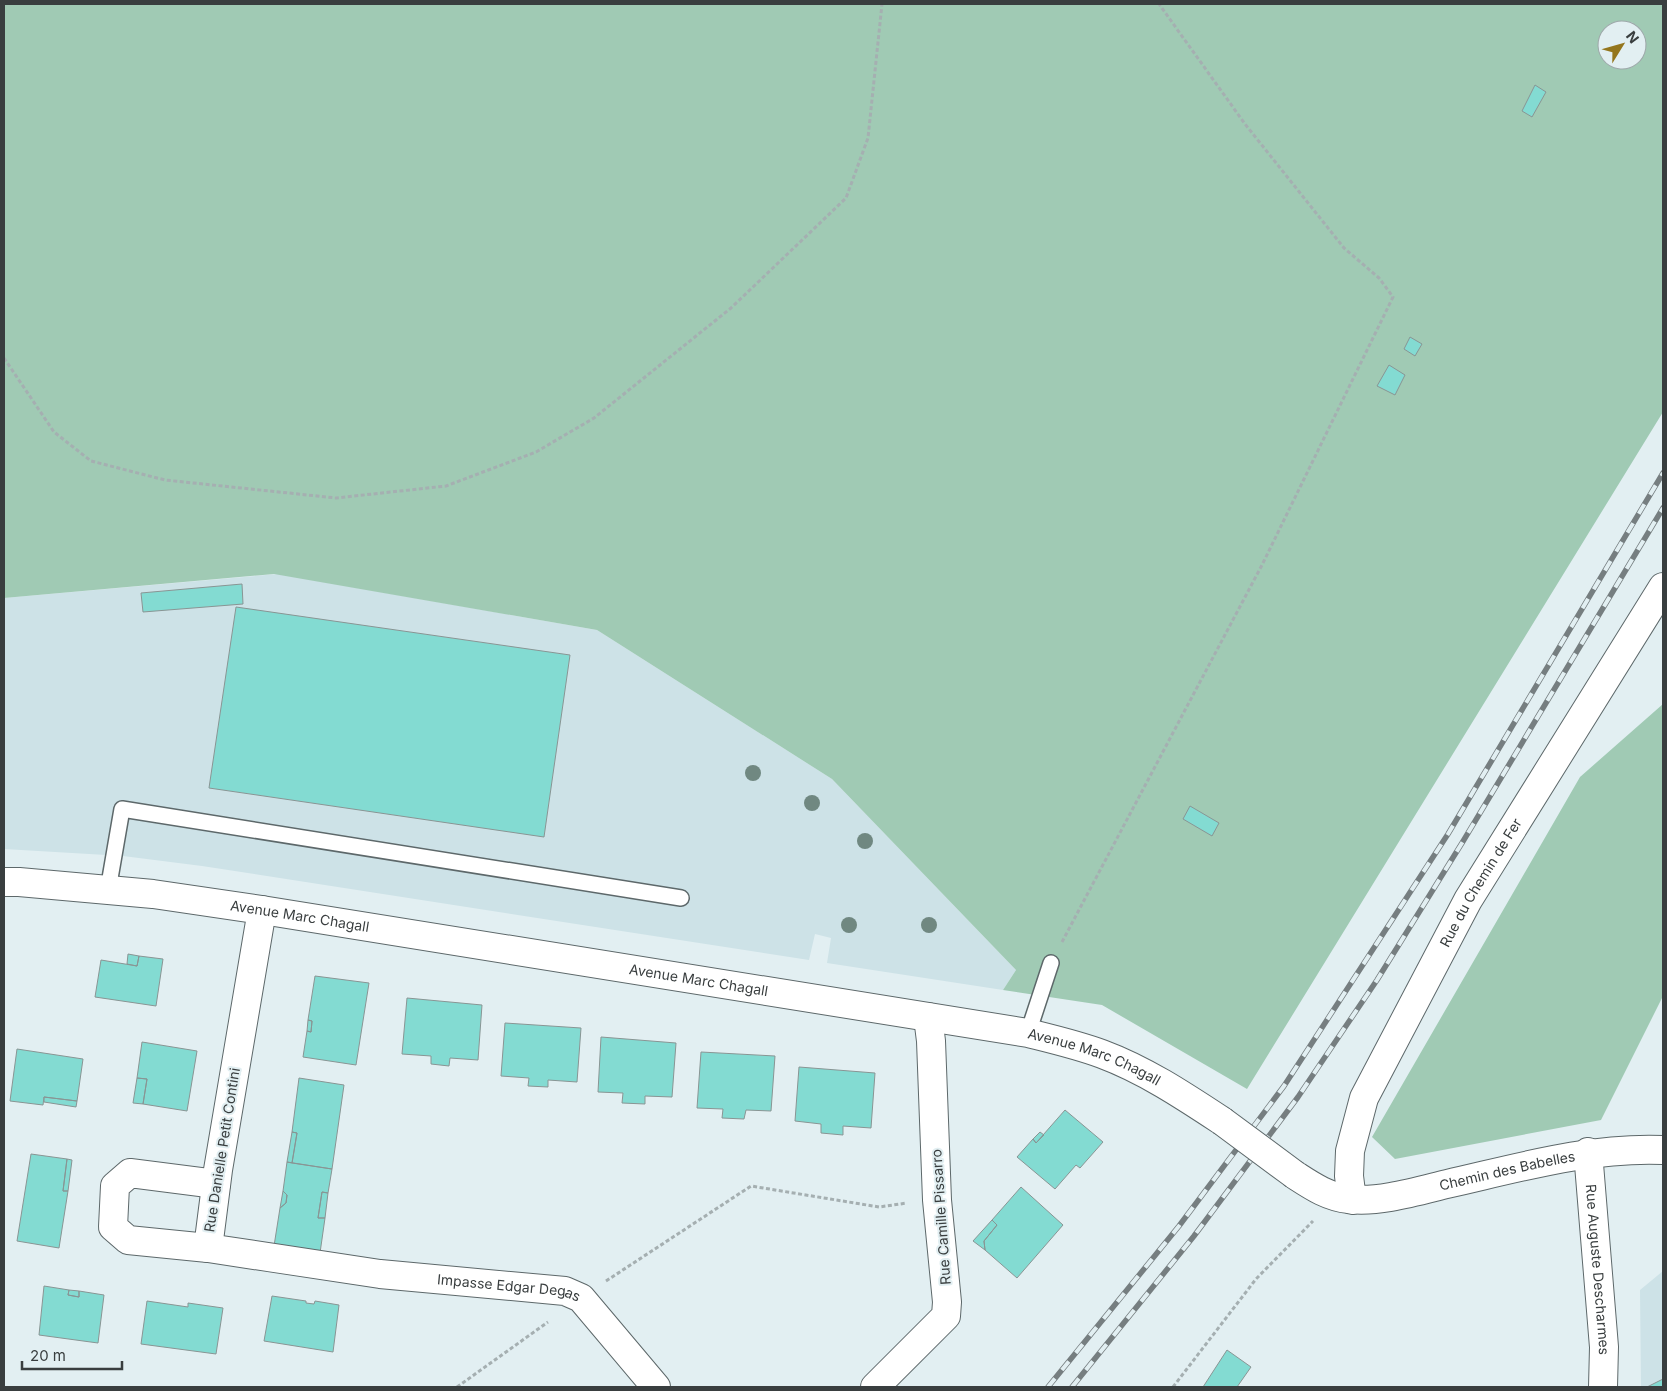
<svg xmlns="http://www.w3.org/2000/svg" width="1667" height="1391" viewBox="0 0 1667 1391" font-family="Inter,sans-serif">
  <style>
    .built { fill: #cde2e7 }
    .green { fill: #a0cab4; fill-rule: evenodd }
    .building { fill: #83dbd2; stroke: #899594 }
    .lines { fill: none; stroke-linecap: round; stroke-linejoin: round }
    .lane-casing { stroke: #5d686a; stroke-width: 18 }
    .street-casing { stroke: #5d686a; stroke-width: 30 }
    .path { stroke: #a5afb1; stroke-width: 3; stroke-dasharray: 4 2.5; stroke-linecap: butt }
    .lane { stroke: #fff; stroke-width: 15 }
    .street { stroke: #fff; stroke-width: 28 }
    .rail-casing { stroke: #767e80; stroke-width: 5.5 }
    .rail { stroke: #e2eff2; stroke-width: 4; stroke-dasharray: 11; stroke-linecap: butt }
    .street-bridge-casing { stroke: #5d686a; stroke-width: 30; stroke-linecap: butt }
    .street-bridge { stroke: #fff; stroke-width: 28 }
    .tree { fill: #708881 }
    .labels { text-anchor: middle; stroke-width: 4; stroke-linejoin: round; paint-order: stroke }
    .street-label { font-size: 14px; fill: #393e3f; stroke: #e2eff2 }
  </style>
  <rect width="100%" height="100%" fill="#e2eff2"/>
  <path class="built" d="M 278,574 L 597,630 L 832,779 L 1016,970 L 1003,990 L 827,963 L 831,938 L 815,934 L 809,960 L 202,866 L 123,856 L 4,849 L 4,598 Z
    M 1663,1271 L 1663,1387 L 1641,1387 L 1640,1290 Z"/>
  <path class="green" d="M 4,4 L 1663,4 L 1663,412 L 1247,1089 L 1102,1005 L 1003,990 L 1016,970 L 832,779 L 597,630 L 274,574 L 4,598 ZM 1607,30 L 1637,30 L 1637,60 L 1607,60 Z
    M 1663,704 L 1663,996 L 1601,1120 L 1395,1159 L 1372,1137 L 1580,777 Z"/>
  <path class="building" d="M 1535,85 L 1546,92 L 1532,117 L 1522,111 Z
    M 1410,337 L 1422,344 L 1415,356 L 1404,349 Z
    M 1389,365 L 1405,375 L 1395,395 L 1377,386 Z
    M 242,584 L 243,604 L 143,612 L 141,593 Z
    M 236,607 L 570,655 L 544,837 L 209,788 Z
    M 1190,806 L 1219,823 L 1212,836 L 1183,819 Z
    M 128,954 L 139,956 L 137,966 L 127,964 Z
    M 139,956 L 163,959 L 156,1006 L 95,997 L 101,960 L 137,966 Z
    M 315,976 L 369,983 L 356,1065 L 303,1057 L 307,1031 L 311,1032 L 312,1021 L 308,1020 Z
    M 407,998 L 482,1005 L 478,1060 L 450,1058 L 449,1066 L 431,1064 L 431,1056 L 402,1054 Z
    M 308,1020 L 312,1021 L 311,1032 L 307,1031 Z
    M 505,1023 L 581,1028 L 577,1082 L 548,1080 L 548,1087 L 528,1086 L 529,1078 L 501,1076 Z
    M 601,1037 L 676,1043 L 672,1097 L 645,1096 L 645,1104 L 622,1103 L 623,1093 L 598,1092 Z
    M 142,1042 L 197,1051 L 187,1111 L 143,1104 L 147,1079 L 137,1078 Z
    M 17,1049 L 83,1059 L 77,1101 L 44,1097 L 43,1105 L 10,1101 Z
    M 701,1052 L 775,1056 L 771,1111 L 746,1110 L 744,1119 L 722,1118 L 723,1109 L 697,1108 Z
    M 799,1067 L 875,1073 L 871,1128 L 843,1126 L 843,1135 L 821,1133 L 821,1124 L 795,1121 Z
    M 137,1078 L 147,1079 L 143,1104 L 133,1103 Z
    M 299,1078 L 344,1085 L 332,1169 L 292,1163 L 297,1133 L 292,1132 Z
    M 44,1097 L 77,1101 L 76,1107 L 44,1102 Z
    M 1065,1110 L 1103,1142 L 1080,1168 L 1076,1165 L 1055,1189 L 1017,1157 L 1033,1139 L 1036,1143 Z
    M 292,1132 L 297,1133 L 292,1163 L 287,1162 Z
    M 1040,1132 L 1044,1135 L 1036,1143 L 1033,1139 Z
    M 31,1154 L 67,1159 L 63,1191 L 68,1191 L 59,1248 L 17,1241 Z
    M 67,1159 L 72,1160 L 68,1191 L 63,1191 Z
    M 287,1162 L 332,1169 L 328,1193 L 322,1192 L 318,1218 L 325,1218 L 320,1253 L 274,1246 L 280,1208 L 286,1203 L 287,1195 L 283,1191 Z
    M 1021,1187 L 1063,1225 L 1017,1278 L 985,1250 L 984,1241 L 997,1225 L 992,1220 Z
    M 283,1191 L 287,1195 L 286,1203 L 280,1208 Z
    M 322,1192 L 328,1193 L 325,1218 L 318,1218 Z
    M 992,1220 L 997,1225 L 984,1241 L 985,1250 L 973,1241 Z
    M 44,1286 L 69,1290 L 68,1295 L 79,1297 L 79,1291 L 104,1295 L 98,1343 L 39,1335 Z
    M 69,1290 L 79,1291 L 79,1297 L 68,1295 Z
    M 272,1296 L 306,1301 L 306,1303 L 314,1304 L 315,1301 L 339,1305 L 333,1352 L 264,1341 Z
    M 147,1301 L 188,1307 L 188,1303 L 223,1308 L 216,1354 L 141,1344 Z
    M 1227,1350 L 1251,1367 L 1237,1387 L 1203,1387 Z
    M 1663,1379 L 1663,1387 L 1647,1387 Z"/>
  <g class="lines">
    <defs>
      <path id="lane" d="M 108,890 L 122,809 L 681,898
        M 1028,1033 L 1051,963"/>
      <g id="street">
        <path id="s1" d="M 4,882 L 19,882 L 153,894 L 262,910 L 1028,1033 C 1052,1039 1078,1045 1102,1054 C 1145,1070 1184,1096 1222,1121"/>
        <path id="s2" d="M 262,910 L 218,1170 L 208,1248 L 380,1274 L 565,1291 L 581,1298 L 656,1387"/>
        <path id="s3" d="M 1588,1152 L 1604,1347 L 1603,1387"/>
        <path id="s4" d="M 1295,1175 C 1312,1186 1328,1197 1349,1199 C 1378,1203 1418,1191 1447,1184 C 1518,1168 1589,1147 1663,1150"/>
        <path id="s5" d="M 1352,1200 L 1349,1176 L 1350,1151 L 1364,1098 L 1468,900 L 1663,587"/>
        <path d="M 208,1248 L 128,1240 L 113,1227 L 115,1186 L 130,1173 L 216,1184"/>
        <path d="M 875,1387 L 946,1316 L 947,1302 L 937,1200 L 931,1041 L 928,1017"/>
      </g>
    </defs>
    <use href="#lane" class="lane-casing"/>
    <use href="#street" class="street-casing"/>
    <path class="path" d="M 4,358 L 54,432 L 91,461 L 165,480 L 336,498 L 446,486 L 536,452 L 594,418 L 731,308 L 846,198 L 868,138 L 882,4
      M 1062,942 L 1262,565 L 1393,297 L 1379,278 L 1344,248 L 1245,124 L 1159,4
      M 606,1281 L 751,1186 L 879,1207 L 907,1203
      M 457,1387 L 548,1322
      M 1173,1387 L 1256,1279 L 1313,1221"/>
    <use href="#lane" class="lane"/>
    <use href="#street" class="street"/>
    <defs>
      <path id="rail" d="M 1048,1387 L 1179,1226 L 1284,1086 L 1448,834 L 1663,473
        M 1072,1387 L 1194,1236 L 1298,1097 L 1377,980 L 1462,843 L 1663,508"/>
    </defs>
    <use href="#rail" class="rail-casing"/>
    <use href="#rail" class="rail"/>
    <defs>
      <path id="street-bridge" d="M 1222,1121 L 1295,1175"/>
    </defs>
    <use href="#street-bridge" class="street-bridge-casing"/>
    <use href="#street-bridge" class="street-bridge"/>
  </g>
  <g class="tree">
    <circle cx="753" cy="773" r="8"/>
    <circle cx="812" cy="803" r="8"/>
    <circle cx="865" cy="841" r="8"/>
    <circle cx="849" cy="925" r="8"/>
    <circle cx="929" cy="925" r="8"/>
  </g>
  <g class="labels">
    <g class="street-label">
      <text dy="5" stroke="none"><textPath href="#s5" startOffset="349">Rue du Chemin de Fer</textPath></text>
      <text dy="5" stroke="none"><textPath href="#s1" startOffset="298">Avenue Marc Chagall</textPath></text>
      <text dy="5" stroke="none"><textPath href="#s1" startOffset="702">Avenue Marc Chagall</textPath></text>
      <text dy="5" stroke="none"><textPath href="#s1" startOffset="1106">Avenue Marc Chagall</textPath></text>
      <text transform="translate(222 1150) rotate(-81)" y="5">Rue Danielle Petit Contini</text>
      <text dy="5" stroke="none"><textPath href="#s4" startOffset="221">Chemin des Babelles</textPath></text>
      <text transform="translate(941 1217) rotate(-94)" y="5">Rue Camille Pissarro</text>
      <text dy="5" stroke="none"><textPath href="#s3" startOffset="118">Rue Auguste Descharmes</textPath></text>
      <text dy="5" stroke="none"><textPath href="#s2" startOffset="646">Impasse Edgar Degas</textPath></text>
    </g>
  </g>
  <rect width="1667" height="1391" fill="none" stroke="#393e3f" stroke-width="10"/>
  <g transform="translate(1622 45) rotate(53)"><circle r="24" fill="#e2eff2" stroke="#9ea8aa"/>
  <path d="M0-4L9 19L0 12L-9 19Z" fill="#94761d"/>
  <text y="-8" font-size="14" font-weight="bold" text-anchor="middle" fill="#393e3f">N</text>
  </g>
  <path d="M22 1361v8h100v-8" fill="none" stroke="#393e3f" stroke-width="2.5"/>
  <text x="30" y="1361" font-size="15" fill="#393e3f" stroke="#e2eff2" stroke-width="4" paint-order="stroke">20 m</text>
</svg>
